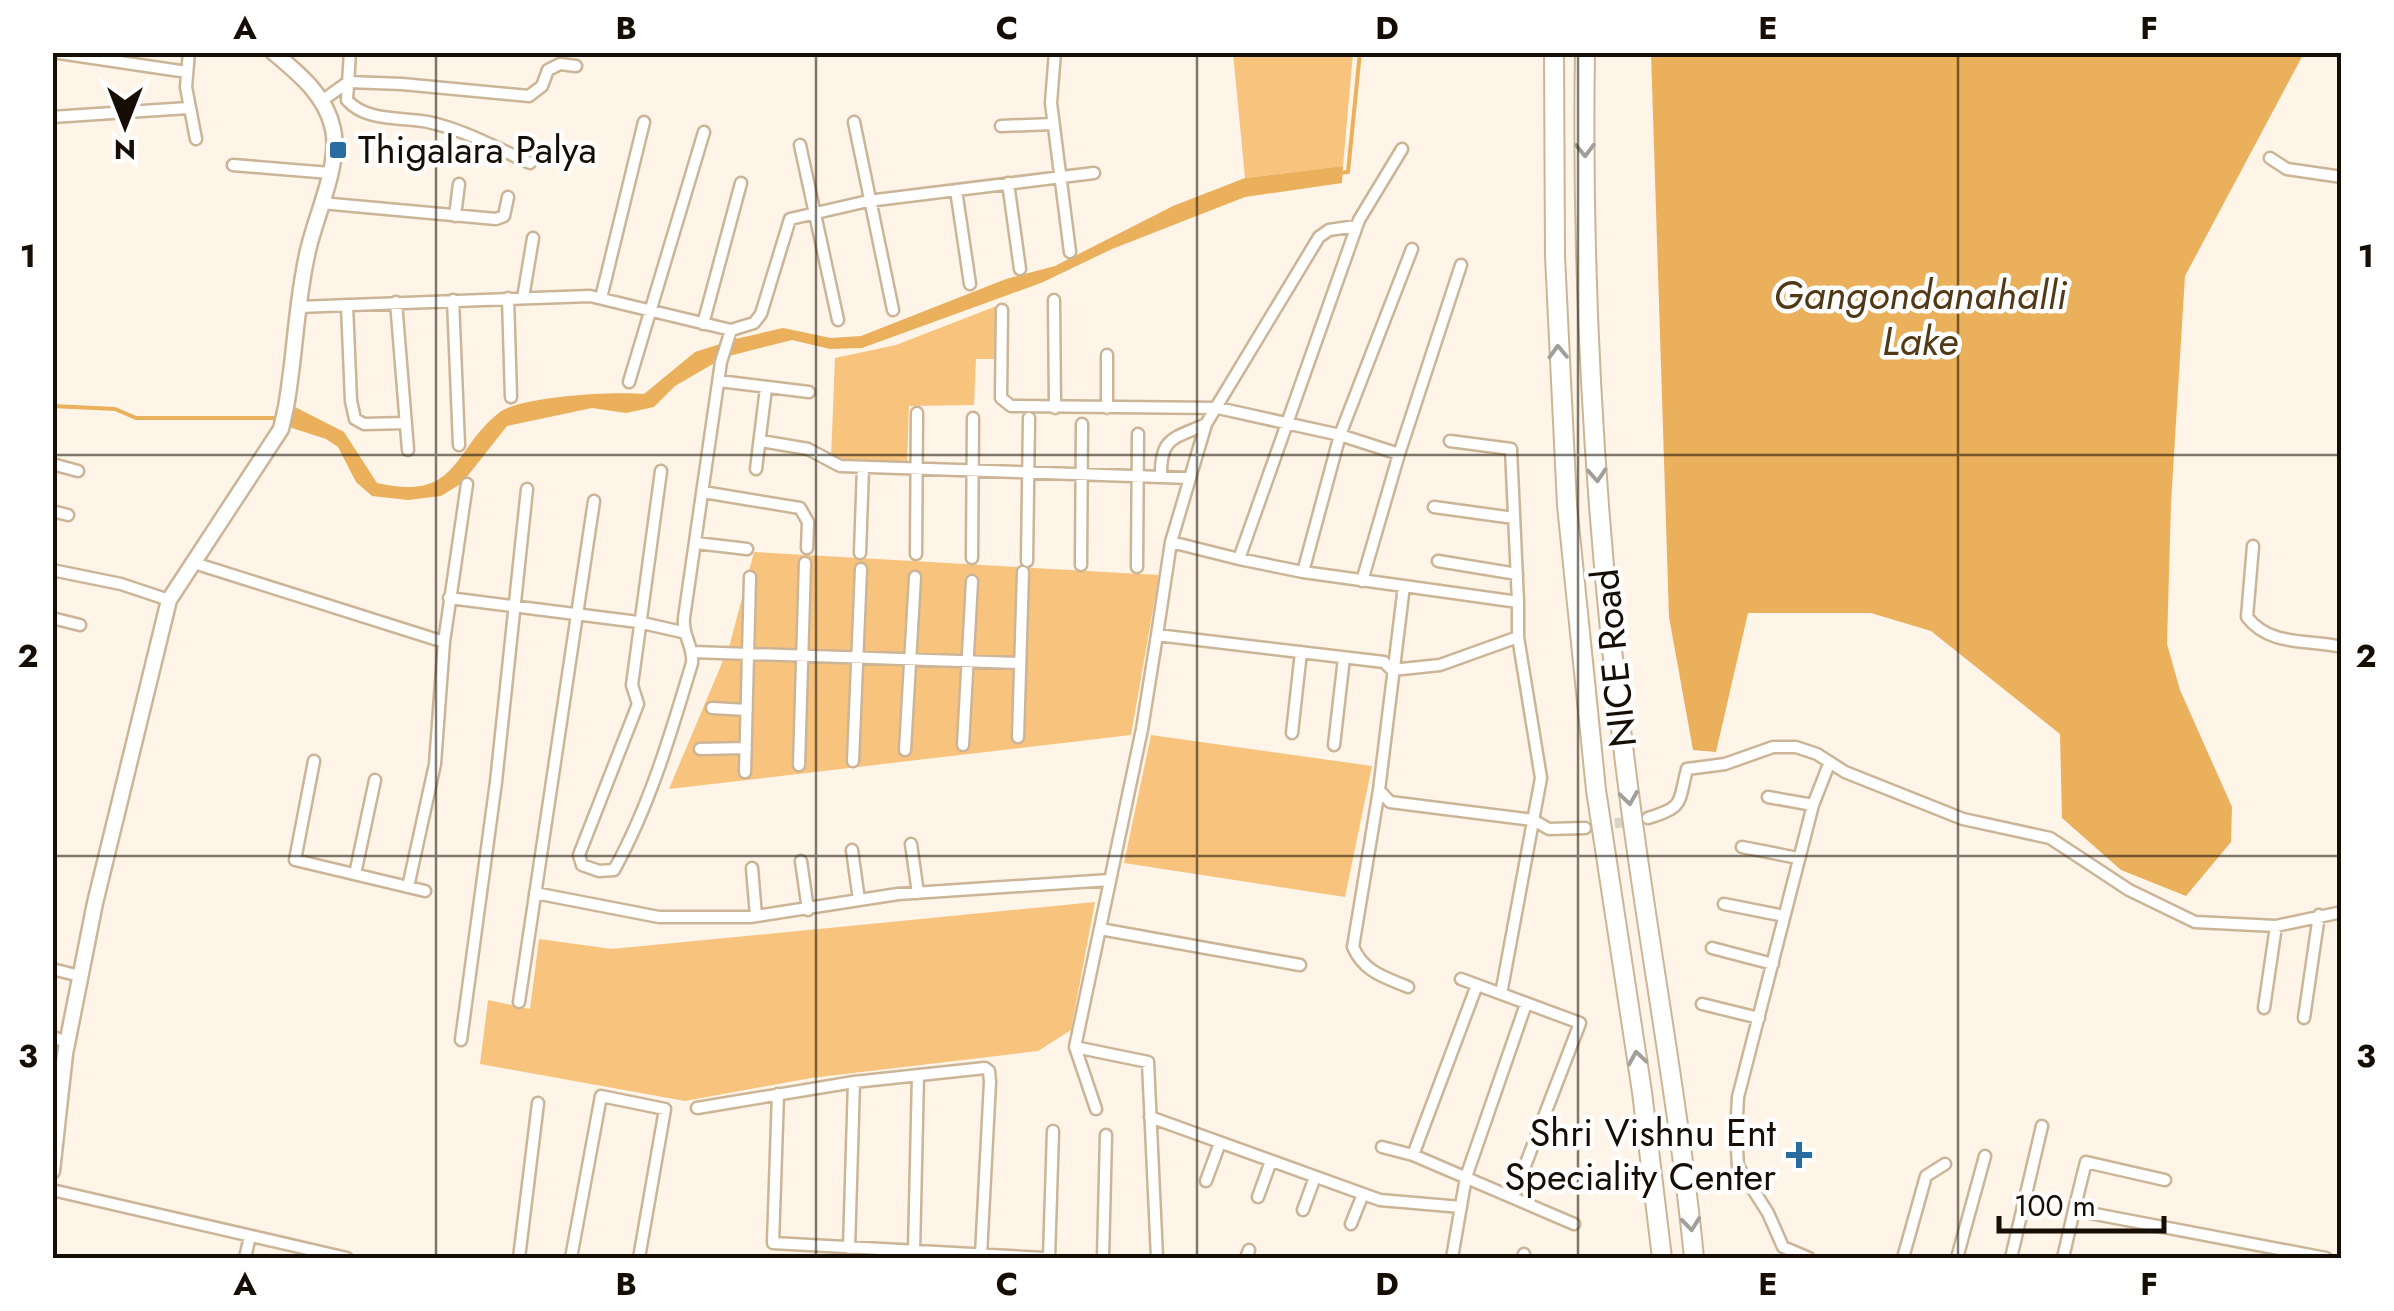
<svg xmlns="http://www.w3.org/2000/svg" width="2394" height="1311" viewBox="0 0 2394 1311" font-family="Jost,sans-serif">
  <style>
    .green { fill: #f8c47d }
    .water { fill: #ebb05b }
    .lines { fill: none; stroke-linecap: round; stroke-linejoin: round }
    .stream { stroke: #ebb05b; stroke-width: 4 }
    .minor-tunnel { stroke: #dbd2c6; stroke-width: 10; stroke-dasharray: 10 5; stroke-linecap: butt }
    .minor-casing { stroke: #ccb597; stroke-width: 15 }
    .secondary-casing { stroke: #ccb597; stroke-width: 19 }
    .motorway-casing { stroke: #ccb597; stroke-width: 22 }
    .minor { stroke: #fff; stroke-width: 10 }
    .secondary { stroke: #fff; stroke-width: 14 }
    .motorway { stroke: #fff; stroke-width: 18 }
    .oneway { stroke: #a29f9b }
    .grid { fill: none; stroke: #160e04; stroke-width: 2.5; stroke-opacity: 0.55 }
    .poi-dot { fill: #286ca1; stroke: #fff; stroke-width: 4 }
    .labels { text-anchor: middle; stroke-width: 9; stroke-linejoin: round; paint-order: stroke }
    .poi-label { font-size: 38px; fill: #160e04; stroke: #fff; text-anchor: start }
    .street-label { font-size: 38px; fill: #160e04; stroke: #fff }
    .water-label { font-size: 40px; font-style: italic; fill: #513916; stroke: #fff }
    .neatline { fill: none; stroke: #160e04; stroke-width: 4 }
    .grid-label { font-size: 32px; text-anchor: middle; font-weight: bold; fill: #160e04 }
  </style>
  <rect width="100%" height="100%" fill="#fef4e8"/>
  <path class="green" d="M 1233,53 L 1353,53 L 1343,166 L 1245,178 Z
    M 999,305 L 997,359 L 976,359 L 974,405 L 909,406 L 907,463 L 831,458 L 835,358 L 896,345 Z
    M 754,552 L 1159,575 L 1131,735 L 669,789 L 730,644 Z
    M 1151,735 L 1372,766 L 1345,897 L 1124,863 Z
    M 1095,902 L 1071,1030 L 1038,1051 L 811,1078 L 685,1101 L 480,1064 L 488,1000 L 530,1009 L 539,939 L 612,949 Z"/>
  <path class="water" d="M 1651,53 L 2304,53 L 2185,276 L 2171,503 L 2167,644 L 2180,690 L 2232,807 L 2231,842 L 2186,896 L 2121,870 L 2062,818 L 2060,734 L 1931,631 L 1871,613 L 1748,613 L 1716,752 L 1693,750 L 1669,617 Z
    M 1343,166 L 1342,183 L 1245,197 L 1112,249 L 1041,283 L 862,348 L 830,349 L 792,340 L 729,356 L 731,340 L 783,328 L 831,338 L 861,336 L 1006,279 L 1055,266 L 1173,206 L 1245,178 Z
    M 720,344 L 718,361 L 675,386 L 654,407 L 626,413 L 592,408 L 507,426 L 462,483 L 441,496 L 408,500 L 372,496 L 356,482 L 338,447 L 326,439 L 289,427 L 295,407 L 344,432 L 377,483 C 460,502 451,450 500,412 C 522,396 616,391 644,394 L 695,352 Z"/>
  <g class="lines">
    <path class="stream" d="M 1338,173 L 1348,172 L 1360,52
      M 52,406 L 115,409 L 136,418 L 280,418"/>
    <path class="minor-tunnel" d="M 1600,826 L 1648,818"/>
    <defs>
      <path id="minor" d="M 189,52 L 186,87 L 196,139
        M 350,52 L 347,100 C 366,122 402,117 428,122 C 465,130 496,148 530,163
        M 1055,52 L 1051,103 L 1070,252
        M 59,53 L 187,72
        M 323,100 L 348,82 L 402,84 L 529,96 L 542,86 L 548,70 L 560,64 L 576,66
        M 52,117 L 188,108
        M 854,122 L 893,310
        M 1001,126 L 1053,124
        M 800,145 L 838,320
        M 2270,158 L 2287,169 L 2342,177
        M 233,165 L 330,173
        M 1008,183 L 1020,269
        M 956,190 L 970,284
        M 321,203 L 496,219 L 504,216 L 508,197
        M 455,216 L 459,184
        M 508,298 L 511,397
        M 523,298 L 533,238
        M 601,298 L 644,122
        M 453,300 L 459,445
        M 1054,300 L 1055,408
        M 396,302 L 408,450
        M 347,305 L 351,401 L 355,419 L 364,424 L 406,423
        M 298,307 L 590,296 L 731,330 L 754,323 L 761,314 L 790,219 L 868,201 L 1094,173
        M 1002,310 L 1001,398 L 1011,406 L 1218,408 L 1340,435 L 1303,572
        M 703,324 L 741,183
        M 1107,355 L 1107,408
        M 719,381 L 809,392
        M 629,382 L 704,132
        M 761,441 L 808,449 L 840,466 L 1190,478
        M 1450,441 L 1511,449 L 1518,602
        M 1399,454 L 1461,265
        M 52,464 L 78,471
        M 756,469 L 766,388
        M 661,471 L 632,685 L 638,704 L 579,855 L 582,865 L 599,871 L 614,870 C 650,805 671,733 692,663 C 694,646 682,636 684,618 L 721,362 L 731,330
        M 1161,477 C 1160,436 1174,439 1206,424
        M 703,492 L 800,508 L 808,522 L 807,548
        M 1434,507 L 1514,518
        M 52,511 L 68,515
        M 1171,542 L 1239,559 L 1359,220 L 1402,149
        M 696,543 L 747,549
        M 2253,546 L 2247,617 C 2270,647 2308,639 2342,647
        M 860,553 L 863,467
        M 916,554 L 917,413
        M 972,558 L 973,418
        M 1239,559 L 1303,572 L 1404,586
        M 1027,561 L 1029,418
        M 1438,561 L 1517,574
        M 194,563 L 444,642 L 435,764 L 408,887
        M 1081,565 L 1082,424
        M 1137,567 L 1138,434
        M 52,570 L 121,584 L 169,600
        M 1362,581 L 1399,454 L 1340,435 L 1412,249
        M 449,598 L 638,622 L 682,632
        M 52,618 L 80,625
        M 1157,635 L 1171,542 L 1206,424 L 1319,237 L 1329,230 L 1356,226
        M 444,642 L 467,484
        M 693,652 L 1020,663
        M 712,708 L 747,710
        M 1292,733 L 1301,652
        M 1018,737 L 1023,572
        M 963,745 L 972,581
        M 1334,745 L 1344,658
        M 700,749 L 746,748
        M 905,750 L 915,577
        M 314,761 L 295,860 L 425,891
        M 853,761 L 861,569
        M 799,765 L 805,563
        M 745,772 L 750,577
        M 1379,790 L 1390,802 L 1533,820 L 1549,829 L 1585,828
        M 1768,797 L 1813,805 L 1738,1097 L 1736,1133 L 1738,1166 L 1768,1213 L 1783,1247 L 1809,1258
        M 1813,805 L 1829,764
        M 1648,818 C 1685,807 1678,803 1687,769 L 1725,764 L 1773,747 L 1796,747 L 1817,754 L 1845,772 L 1963,819 L 2050,838 L 2129,890 L 2195,922 L 2276,926 L 2342,912
        M 911,844 L 918,893
        M 1742,847 L 1798,858
        M 852,850 L 859,900
        M 801,861 L 808,910
        M 752,868 L 756,916
        M 355,874 L 375,780
        M 535,893 L 659,917 L 750,917 L 898,894 L 1110,880
        M 1724,904 L 1784,916
        M 1100,929 L 1300,965
        M 1712,948 L 1773,964
        M 52,969 L 80,976
        M 1461,979 L 1580,1023 L 1513,1197
        M 1408,987 C 1384,977 1364,972 1353,947 L 1379,790 L 1404,586 L 1518,602 L 1518,637
        M 519,1002 L 594,501
        M 1702,1004 L 1759,1018
        M 2264,1008 L 2276,926
        M 2304,1018 L 2319,915
        M 52,1036 L 67,1043
        M 461,1040 L 496,782 L 527,489
        M 1075,1047 L 1096,1109
        M 778,1094 L 773,1243 L 1045,1258
        M 697,1108 L 854,1082 L 985,1068 L 989,1071 L 990,1082 L 981,1255
        M 1150,1117 L 1380,1200 L 1461,1207
        M 1382,1147 L 1413,1155 L 1574,1224
        M 1413,1155 L 1477,985
        M 1206,1181 L 1220,1143
        M 52,1190 L 347,1258
        M 1258,1197 L 1271,1161
        M 1303,1210 L 1315,1177
        M 2074,1210 L 2086,1162 L 2165,1180
        M 1351,1224 L 1363,1194
        M 849,1248 L 854,1082
        M 914,1251 L 918,1075
        M 245,1258 L 250,1236
        M 519,1258 L 538,1103
        M 571,1258 L 601,1096 L 665,1109 L 639,1258
        M 1049,1258 L 1053,1131
        M 1103,1258 L 1106,1135
        M 1157,1258 L 1148,1062 L 1075,1047 L 1142,729 L 1157,635 L 1384,662 L 1392,670 L 1440,665 L 1518,637 L 1541,778 L 1501,994
        M 1246,1258 L 1249,1250
        M 1452,1258 L 1466,1177 L 1526,1004
        M 1523,1258 L 1524,1254
        M 1903,1258 L 1926,1176 L 1945,1164
        M 1957,1258 L 1985,1156
        M 2011,1258 L 2042,1126
        M 2063,1258 L 2074,1210 L 2326,1258"/>
      <path id="secondary" d="M 52,1171 L 65,1054 L 95,903 L 169,600 L 281,429 L 286,407 C 295,356 296,305 307,255 C 314,219 341,165 333,129 C 326,95 298,73 273,52"/>
      <path id="motorway" d="M 1554,52 L 1555,256 L 1567,505 L 1596,790 L 1642,1092 L 1662,1258
        M 1585,52 C 1581,302 1597,553 1630,801 C 1650,954 1679,1105 1694,1258"/>
    </defs>
    <use href="#minor" class="minor-casing"/>
    <use href="#secondary" class="secondary-casing"/>
    <use href="#motorway" class="motorway-casing"/>
    <use href="#minor" class="minor"/>
    <use href="#secondary" class="secondary"/>
    <use href="#motorway" class="motorway"/>
  </g>
  <defs><path id="oneway-chevron" d="M-2-3.5L2.5 0L-2 3.5" fill="none" stroke-width="1.6" stroke-linecap="round" stroke-linejoin="round" transform="scale(2.5)"/></defs>
  <g class="oneway">
    <use href="#oneway-chevron" transform="translate(1585 150) rotate(89)"/>
    <use href="#oneway-chevron" transform="translate(1558 352) rotate(-92)"/>
    <use href="#oneway-chevron" transform="translate(1597 475) rotate(86)"/>
    <use href="#oneway-chevron" transform="translate(1629 798) rotate(82)"/>
    <use href="#oneway-chevron" transform="translate(1637 1058) rotate(-99)"/>
    <use href="#oneway-chevron" transform="translate(1691 1224) rotate(84)"/>
  </g>
  <path class="grid" d="M 436,52 L 436,1258M 816,52 L 816,1258M 1197,52 L 1197,1258M 1578,52 L 1578,1258M 1958,52 L 1958,1258M 52,455 L 2342,455M 52,856 L 2342,856"/>
  <g class="poi-dot">
    <rect x="328" y="140" width="20" height="20" rx="5"/>
    <path d="M1794 1140h10v10h10v10h-10v10h-10v-10h-10v-10h10z"/>
  </g>
  <g class="labels">
    <g class="poi-label">
      <text x="358" y="163">Thigalara Palya</text>
      <text x="1776" y="1146" text-anchor="end">Shri Vishnu Ent<tspan x="1776" dy="44">Speciality Center</tspan></text>
    </g>
    <g class="street-label">
      <text transform="translate(1614 658) rotate(-96)" y="13">NICE Road</text>
    </g>
    <g class="water-label">
      <text x="1920" y="309">Gangondanahalli<tspan x="1920" dy="46">Lake</tspan></text>
    </g>
  </g>
  <rect width="2394" height="1311" fill="none" stroke="#ffffff" stroke-width="110"/>
  <g transform="translate(125 125) rotate(180)" stroke="#ffffff" stroke-width="8" paint-order="stroke">
  <path d="M0-8L18 38L0 25L-18 38Z" fill="#160e04"/>
  <text y="-15" font-size="28" font-weight="bold" text-anchor="middle" fill="#160e04">N</text>
  </g>
  <path d="M1999 1216v15h165v-15" fill="none" stroke="#160e04" stroke-width="5"/>
  <text x="2014" y="1216" font-size="30" fill="#160e04" stroke="#ffffff" stroke-width="8" paint-order="stroke">100 m</text>
  <rect x="55" y="55" width="2284" height="1201" class="neatline"/>
  <g class="grid-label">
    <text x="245" y="39">A</text>
    <text x="626" y="39">B</text>
    <text x="1007" y="39">C</text>
    <text x="1387" y="39">D</text>
    <text x="1768" y="39">E</text>
    <text x="2149" y="39">F</text>
    <text x="28" y="267">1</text>
    <text x="2366" y="267">1</text>
    <text x="28" y="667">2</text>
    <text x="2366" y="667">2</text>
    <text x="28" y="1067">3</text>
    <text x="2366" y="1067">3</text>
    <text x="245" y="1295">A</text>
    <text x="626" y="1295">B</text>
    <text x="1007" y="1295">C</text>
    <text x="1387" y="1295">D</text>
    <text x="1768" y="1295">E</text>
    <text x="2149" y="1295">F</text>
  </g>
</svg>
